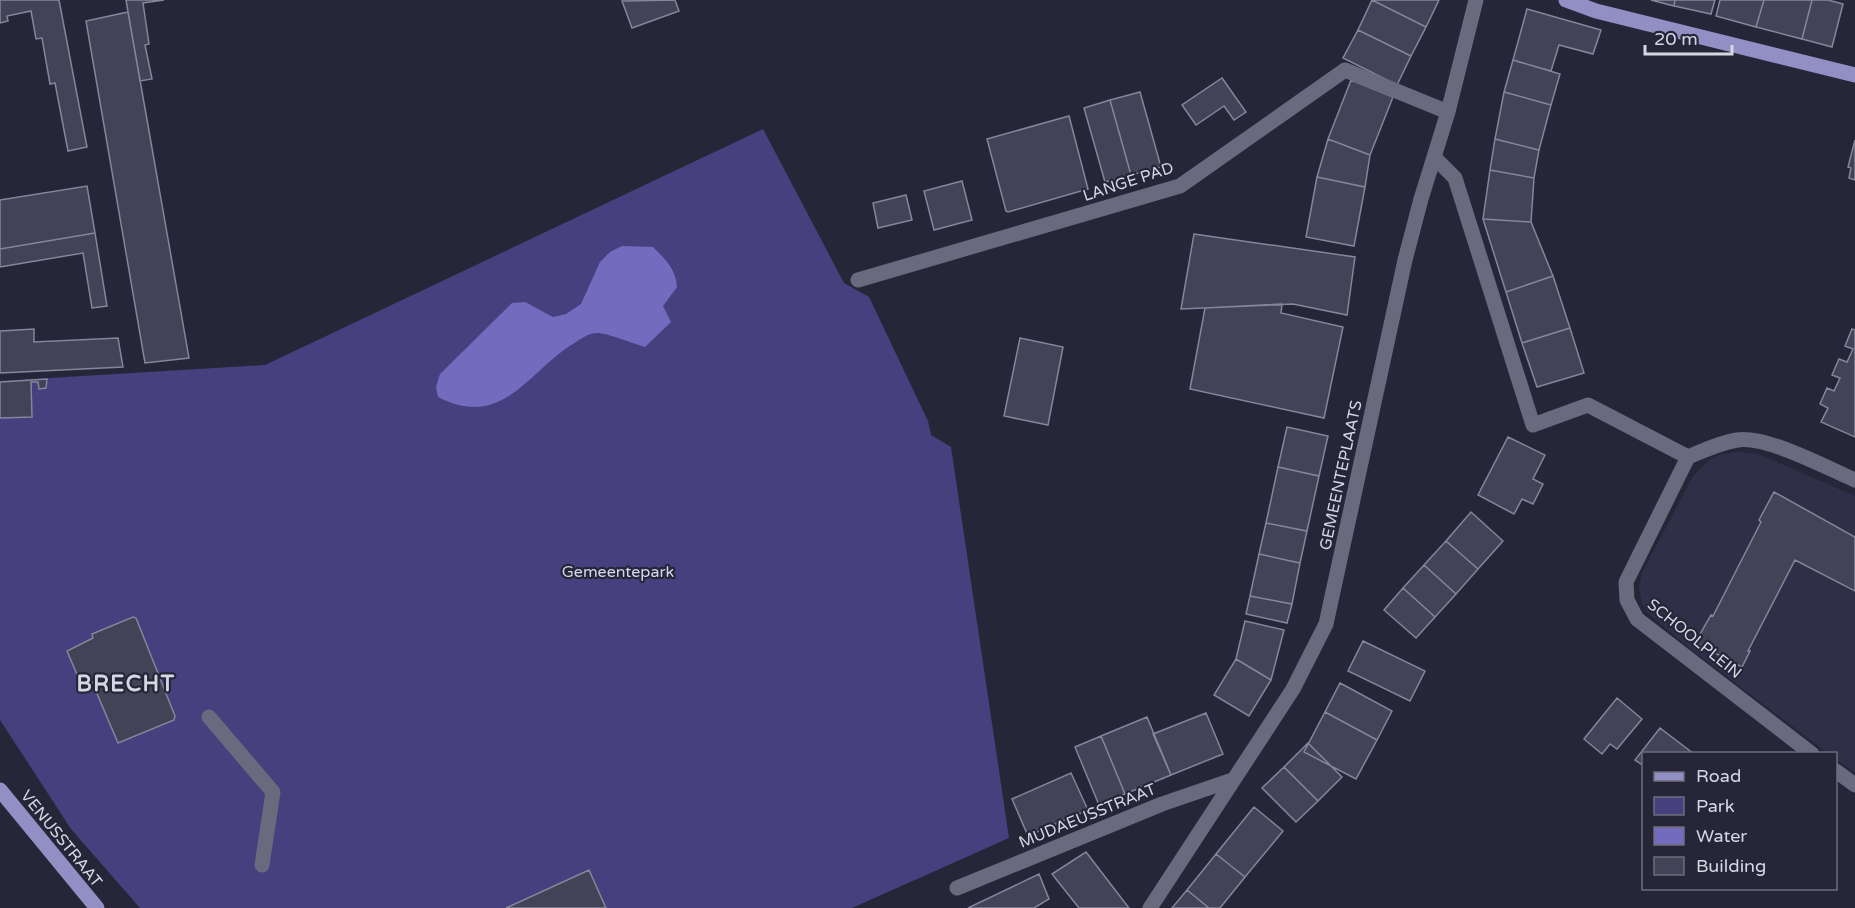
<svg xmlns="http://www.w3.org/2000/svg" width="1855" height="908" viewBox="0 0 1855 908" font-family="'Varela Round',sans-serif">
  <style>
    .built { fill: #312f48 }
    .green { fill: #46407f }
    .water { fill: #736bbe }
    .building { fill: #434357; stroke: #85859b; stroke-width: 1.5 }
    .lines { fill: none; stroke-linecap: round; stroke-linejoin: round }
    .minor { stroke: #6a6a7f; stroke-width: 15 }
    .major { stroke: #928fc4; stroke-width: 15 }
    .labels { text-anchor: middle; stroke-width: 4.5; stroke-linejoin: round; paint-order: stroke }
    .street-label { font-size: 16px; fill: #d7d7e4; stroke: #272639 }
    .park-label { font-size: 16px; fill: #d6d6ed; stroke: #272639 }
    .district-label { font-size: 22px; font-weight: bold; letter-spacing: 1.5px; fill: #d7d7e4; stroke: #272639 }
  </style>
  <rect width="100%" height="100%" fill="#272639"/>
  <path class="built" d="M 1738,452 L 1758,454 L 1855,496 L 1855,773 L 1836,759 L 1836,754 L 1829,754 L 1688,647 L 1647,612 L 1642,603 L 1639,588 L 1642,573 L 1693,476 L 1711,459 L 1722,454 Z"/>
  <path class="green" d="M 763,129 L 844,283 L 869,297 L 928,421 L 931,435 L 951,447 L 1009,838 L 852,908 L 140,908 L 71,829 L 0,720 L 0,381 L 265,365 Z"/>
  <path class="water" d="M 622,246 L 653,247 C 665,259 676,269 677,287 L 663,306 L 671,322 L 645,347 C 634,344 608,333 597,333 C 589,333 582,338 576,342 C 529,369 504,431 438,397 L 436,387 L 440,374 L 512,303 L 525,302 L 553,317 L 566,314 L 581,304 L 600,262 L 610,252 Z"/>
  <path class="building" d="M 0,0 L 59,0 L 87,147 L 68,151 L 55,83 L 50,84 L 42,38 L 36,39 L 31,11 L 7,16 L 8,21 L 0,23 Z
    M 126,0 L 164,0 L 143,3 L 149,44 L 145,45 L 152,79 L 140,81 Z
    M 675,0 L 679,11 L 632,28 L 622,1 Z
    M 1372,0 L 1426,27 L 1411,56 L 1358,30 Z
    M 1372,0 L 1439,0 L 1426,27 Z
    M 1651,0 L 1675,0 L 1674,6 Z
    M 1675,0 L 1715,0 L 1711,14 L 1674,6 Z
    M 1720,0 L 1764,0 L 1756,27 L 1716,16 Z
    M 1764,0 L 1812,0 L 1802,39 L 1756,27 Z
    M 1812,0 L 1828,0 L 1843,4 L 1832,47 L 1802,39 Z
    M 1527,9 L 1601,30 L 1593,54 L 1559,45 L 1551,71 L 1513,60 Z
    M 128,12 L 189,358 L 145,363 L 86,21 Z
    M 1358,30 L 1411,56 L 1397,85 L 1343,58 Z
    M 1513,60 L 1560,74 L 1551,105 L 1504,92 Z
    M 1222,78 L 1246,112 L 1234,120 L 1224,106 L 1196,125 L 1182,105 Z
    M 1351,80 L 1393,97 L 1370,155 L 1328,139 Z
    M 1140,92 L 1161,167 L 1131,175 L 1110,100 Z
    M 1504,92 L 1551,105 L 1539,150 L 1495,139 Z
    M 1110,100 L 1131,175 L 1105,182 L 1084,108 Z
    M 1069,116 L 1088,189 L 1008,212 L 1006,211 L 987,139 Z
    M 1328,139 L 1370,155 L 1365,187 L 1317,177 Z
    M 1495,139 L 1539,150 L 1534,178 L 1490,170 Z
    M 1855,140 L 1855,180 L 1849,178 L 1851,168 L 1848,167 Z
    M 1490,170 L 1534,178 L 1531,222 L 1483,219 Z
    M 1317,177 L 1365,187 L 1354,246 L 1306,237 Z
    M 962,181 L 972,220 L 934,230 L 924,191 Z
    M 87,186 L 95,233 L 0,249 L 0,200 Z
    M 906,195 L 912,220 L 878,228 L 873,203 Z
    M 1483,219 L 1531,222 L 1553,276 L 1506,292 Z
    M 95,233 L 107,306 L 92,308 L 83,253 L 0,267 L 0,249 Z
    M 1194,234 L 1355,257 L 1347,315 L 1293,304 L 1181,309 Z
    M 1553,276 L 1570,328 L 1522,343 L 1506,292 Z
    M 1282,304 L 1281,313 L 1343,327 L 1324,418 L 1190,389 L 1205,308 Z
    M 1570,328 L 1584,373 L 1537,387 L 1522,343 Z
    M 34,329 L 34,342 L 118,338 L 123,367 L 0,373 L 0,331 Z
    M 1852,329 L 1855,330 L 1855,437 L 1821,422 L 1828,408 L 1820,404 L 1827,388 L 1834,391 L 1840,378 L 1832,375 L 1839,359 L 1847,362 L 1853,349 L 1845,346 Z
    M 1020,338 L 1063,347 L 1048,425 L 1004,416 Z
    M 47,379 L 46,388 L 39,389 L 38,382 L 31,382 L 32,417 L 0,418 L 0,382 Z
    M 1287,427 L 1328,436 L 1319,476 L 1278,467 Z
    M 1508,437 L 1545,455 L 1533,479 L 1543,484 L 1533,504 L 1522,499 L 1514,514 L 1478,495 Z
    M 1278,467 L 1319,476 L 1307,531 L 1266,523 Z
    M 1774,492 L 1855,537 L 1855,591 L 1795,560 L 1748,651 L 1750,651 L 1742,667 L 1695,643 L 1711,615 L 1713,616 L 1761,522 L 1759,520 Z
    M 1471,512 L 1503,541 L 1478,569 L 1446,541 Z
    M 1266,523 L 1307,531 L 1300,563 L 1259,554 Z
    M 1446,541 L 1478,569 L 1456,594 L 1424,565 Z
    M 1259,554 L 1300,563 L 1292,604 L 1250,596 Z
    M 1424,565 L 1456,594 L 1435,617 L 1403,588 Z
    M 1403,588 L 1435,617 L 1416,638 L 1384,610 Z
    M 1250,596 L 1292,604 L 1287,623 L 1246,614 Z
    M 133,617 L 136,618 L 175,716 L 174,720 L 118,743 L 92,682 L 82,686 L 67,651 L 93,638 L 92,634 Z
    M 1245,621 L 1284,630 L 1271,680 L 1236,659 Z
    M 1363,641 L 1425,671 L 1410,701 L 1348,671 Z
    M 1236,659 L 1271,680 L 1249,716 L 1214,695 Z
    M 1340,683 L 1392,711 L 1377,740 L 1325,712 Z
    M 1617,698 L 1642,719 L 1617,749 L 1610,744 L 1602,754 L 1584,739 Z
    M 1325,712 L 1377,740 L 1356,779 L 1304,752 Z
    M 1206,713 L 1223,754 L 1171,775 L 1153,734 Z
    M 1147,717 L 1171,775 L 1125,794 L 1101,736 Z
    M 1660,728 L 1694,754 L 1644,754 L 1644,766 L 1635,760 Z
    M 1101,736 L 1125,794 L 1099,805 L 1075,747 Z
    M 1308,743 L 1342,777 L 1318,801 L 1284,767 Z
    M 1284,767 L 1318,801 L 1296,822 L 1262,788 Z
    M 1071,773 L 1088,810 L 1028,836 L 1012,799 Z
    M 1254,807 L 1283,831 L 1245,877 L 1216,854 Z
    M 1086,852 L 1129,908 L 1079,908 L 1052,874 Z
    M 1216,854 L 1245,877 L 1220,908 L 1209,908 L 1187,890 Z
    M 589,870 L 606,908 L 506,908 Z
    M 1039,874 L 1049,899 L 1034,908 L 968,908 Z
    M 1187,890 L 1209,908 L 1172,908 Z"/>
  <g class="lines">
    <path class="minor" d="M 1434,157 L 1455,178 L 1533,425 L 1588,405 L 1688,457
      M 858,280 L 1180,186 L 1345,70 L 1448,112
      M 209,717 L 273,792 L 262,865
      M 1812,754 L 1637,619 L 1627,600 L 1626,582 L 1688,457 C 1704,450 1720,443 1737,440 C 1766,435 1827,468 1855,480
      M 1836,771 L 1855,785
      M 957,888 L 1162,804 L 1232,780
      M 1150,908 L 1293,689 L 1326,624 L 1405,260 L 1421,199 L 1448,112 L 1476,0"/>
    <path class="major" d="M 1566,0 L 1596,11 L 1855,75
      M 0,790 L 97,908"/>
  </g>
  <g class="labels">
    <g class="street-label">
      <text transform="translate(1128 181) rotate(-18)" y="6">LANGE PAD</text>
      <text transform="translate(1340 475) rotate(-78)" y="6">GEMEENTEPLAATS</text>
      <text transform="translate(1695 638) rotate(39)" y="6">SCHOOLPLEIN</text>
      <text transform="translate(1087 815) rotate(-22)" y="6">MUDAEUSSTRAAT</text>
      <text transform="translate(62 838) rotate(51)" y="6">VENUSSTRAAT</text>
    </g>
    <g class="park-label">
      <text x="618" y="577">Gemeentepark</text>
    </g>
    <g class="district-label">
      <text x="126" y="691">BRECHT</text>
    </g>
  </g>
  <rect x="1642" y="752" width="195" height="138" fill="#272639" stroke="#6d6d7d" stroke-width="1.5"/>
  <rect x="1654" y="772" width="30" height="9" fill="#928fc4" stroke="#6d6d7d" stroke-width="1.5"/>
  <text x="1696" y="782" font-size="18" fill="#d7d7e4">Road</text>
  <rect x="1654" y="797" width="30" height="18" fill="#46407f" stroke="#6d6d7d" stroke-width="1.5"/>
  <text x="1696" y="812" font-size="18" fill="#d7d7e4">Park</text>
  <rect x="1654" y="827" width="30" height="18" fill="#736bbe" stroke="#6d6d7d" stroke-width="1.5"/>
  <text x="1696" y="842" font-size="18" fill="#d7d7e4">Water</text>
  <rect x="1654" y="857" width="30" height="18" fill="#434357" stroke="#6d6d7d" stroke-width="1.5"/>
  <text x="1696" y="872" font-size="18" fill="#d7d7e4">Building</text>
  <path d="M1645 45v9h87v-9" fill="none" stroke="#d7d7e4" stroke-width="3"/>
  <text x="1654" y="45" font-size="18" fill="#d7d7e4" stroke="#272639" stroke-width="4.5" paint-order="stroke">20 m</text>
</svg>
